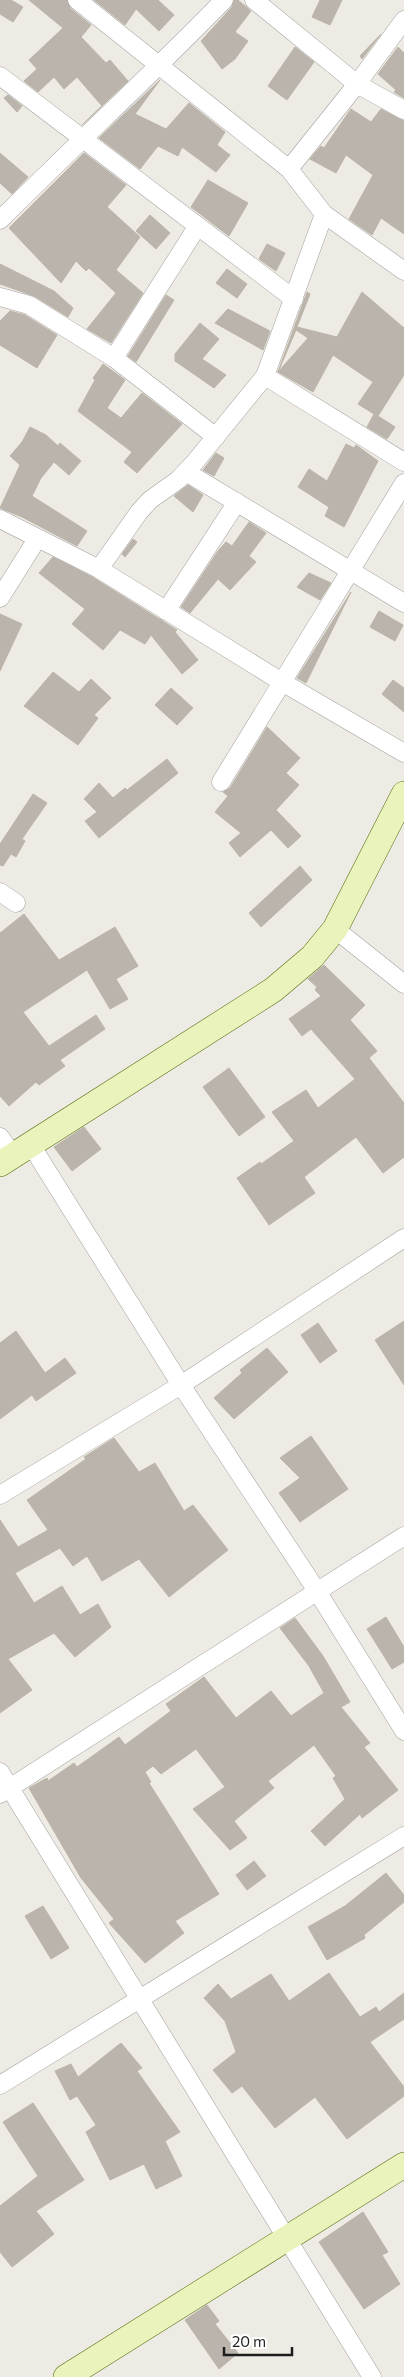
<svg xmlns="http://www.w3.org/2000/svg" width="404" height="2377" viewBox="0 0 404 2377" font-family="Commissioner,sans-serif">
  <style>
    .building { fill: #bab4ad; stroke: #bdb4a7 }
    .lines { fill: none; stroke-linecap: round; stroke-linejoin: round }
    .street-casing { stroke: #a1a1a1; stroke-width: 19 }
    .secondary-casing { stroke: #536a0e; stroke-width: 26 }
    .street { stroke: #fff; stroke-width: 18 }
    .secondary { stroke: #e9f3bb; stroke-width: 25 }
  </style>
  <rect width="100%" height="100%" fill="#edebe3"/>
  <path class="building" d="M 0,0 L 11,0 L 23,7 L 13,22 L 0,14 Z
    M 29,0 L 67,0 L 70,8 L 91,25 L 81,37 L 106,63 L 110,60 L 128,81 L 82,125 L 102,106 L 77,77 L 64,89 L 54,77 L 38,92 L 24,81 L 37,69 L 29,60 L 63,28 Z
    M 94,0 L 158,0 L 174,15 L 159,31 L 136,9 L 125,25 Z
    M 234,0 L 238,0 L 251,11 L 235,32 L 248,41 L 235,59 L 222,69 L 201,41 L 232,7 Z
    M 320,0 L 342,0 L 330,25 L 312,17 Z
    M 381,34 L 362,59 L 360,56 Z
    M 295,47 L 314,62 L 287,100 L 268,86 Z
    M 398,47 L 404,53 L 404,98 L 394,92 L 396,90 L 378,74 Z
    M 160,80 L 135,114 L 166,129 L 189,103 L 225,132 L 217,145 L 230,155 L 216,172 L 182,147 L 178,156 L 158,146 L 140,169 L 99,138 Z
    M 8,95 L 22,106 L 17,112 L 4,98 Z
    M 351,109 L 371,122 L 381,109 L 404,121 L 404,234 L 381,218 L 372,235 L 349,219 L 373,175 L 346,155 L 336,173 L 310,159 L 321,146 L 324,148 Z
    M 0,153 L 28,177 L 12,194 L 0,183 Z
    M 84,153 L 126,185 L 107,207 L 140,237 L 116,270 L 143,293 L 111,343 L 87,329 L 116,293 L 89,268 L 86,271 L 76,261 L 61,283 L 9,228 Z
    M 208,180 L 248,203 L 229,236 L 191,207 Z
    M 150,215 L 170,233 L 156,249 L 136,231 Z
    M 267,244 L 285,253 L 276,271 L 259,259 Z
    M 0,264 L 54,291 L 73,308 L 68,317 L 34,296 L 0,284 Z
    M 227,269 L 247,284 L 237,298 L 216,283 Z
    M 307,292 L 310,294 L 297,327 L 337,337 L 362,292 L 404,328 L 404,375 L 378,416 L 395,427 L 387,439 L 367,427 L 374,414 L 358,404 L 373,382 L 333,355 L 313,392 L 278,372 L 308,338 L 296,330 L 278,372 Z
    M 166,295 L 174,300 L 136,362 L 128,356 Z
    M 228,309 L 270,331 L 263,350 L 215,323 Z
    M 10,311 L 25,315 L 57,335 L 37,368 L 0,345 L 0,321 Z
    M 200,323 L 219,339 L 202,359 L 226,375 L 214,388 L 175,361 L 175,354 Z
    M 103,364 L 125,380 L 107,408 L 121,418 L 142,393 L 182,424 L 137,473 L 124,462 L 132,452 L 78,411 L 95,380 L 93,378 Z
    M 30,427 L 46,435 L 58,446 L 60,443 L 81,461 L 69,475 L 54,462 L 41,478 L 32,496 L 87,531 L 77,546 L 22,517 L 0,508 L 20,465 L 10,456 L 22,442 Z
    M 346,444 L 354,448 L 356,445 L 378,461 L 344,527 L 325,516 L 329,507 L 298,487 L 309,469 L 327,481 Z
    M 216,453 L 224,458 L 214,476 L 203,470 Z
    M 188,485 L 203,495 L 193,512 L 174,496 Z
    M 249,522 L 266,533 L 249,556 L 256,562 L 230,590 L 218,579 L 190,613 L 181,607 L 218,551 L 226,542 L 232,546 Z
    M 133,539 L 137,542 L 125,557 L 122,554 Z
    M 53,557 L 94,578 L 177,630 L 175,632 L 198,660 L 182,674 L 151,635 L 145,644 L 120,630 L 103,650 L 72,624 L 85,609 L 39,573 Z
    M 309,573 L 331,583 L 320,600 L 297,587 Z
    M 351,592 L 343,608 L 306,683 L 297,678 Z
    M 379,611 L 403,625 L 395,641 L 370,627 Z
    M 0,614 L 22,624 L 0,671 Z
    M 53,672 L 79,692 L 91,679 L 111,698 L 94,715 L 98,718 L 78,745 L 24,706 Z
    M 393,680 L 404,688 L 404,712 L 382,694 Z
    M 171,688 L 193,708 L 177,725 L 155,705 Z
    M 267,727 L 300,758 L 286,773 L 299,785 L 276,810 L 301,836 L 288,848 L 271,830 L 240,857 L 229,843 L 241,833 L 215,812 L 228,796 L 223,792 L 230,788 Z
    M 167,759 L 178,773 L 99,838 L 85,821 L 97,812 L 84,799 L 99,783 L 113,798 L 125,788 L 127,790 Z
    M 33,794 L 47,803 L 22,839 L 25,841 L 16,857 L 11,854 L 3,866 L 0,865 L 0,844 Z
    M 300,866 L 312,880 L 261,927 L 249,913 Z
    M 24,914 L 59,960 L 115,927 L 138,966 L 116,979 L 128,999 L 110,1009 L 87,970 L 23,1012 L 49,1046 L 96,1015 L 105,1029 L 60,1060 L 65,1066 L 39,1085 L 36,1082 L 9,1106 L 0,1096 L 0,933 Z
    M 324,965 L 365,1005 L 350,1020 L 377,1051 L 369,1058 L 404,1103 L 404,1157 L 383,1173 L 356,1137 L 304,1177 L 315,1193 L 269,1225 L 237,1178 L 260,1162 L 261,1164 L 294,1141 L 272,1112 L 306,1090 L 318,1108 L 355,1079 L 311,1029 L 302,1036 L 289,1019 L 321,996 L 315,990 L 317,987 L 308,979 Z
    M 229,1068 L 265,1117 L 239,1136 L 203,1087 Z
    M 84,1127 L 101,1149 L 72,1171 L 54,1147 Z
    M 404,1321 L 404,1385 L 375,1340 Z
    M 318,1323 L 337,1351 L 320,1363 L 301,1335 Z
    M 16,1331 L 45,1373 L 65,1358 L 76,1373 L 36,1401 L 32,1395 L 0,1419 L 0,1343 Z
    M 267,1348 L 288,1372 L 234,1419 L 214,1398 L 242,1373 L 240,1370 Z
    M 311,1436 L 348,1489 L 300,1522 L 279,1493 L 300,1478 L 280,1458 Z
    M 114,1438 L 139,1472 L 155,1463 L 184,1511 L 193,1505 L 228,1550 L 169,1597 L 139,1559 L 102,1581 L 87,1556 L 73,1566 L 60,1548 L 15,1573 L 34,1603 L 62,1586 L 80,1615 L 98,1604 L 111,1627 L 75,1657 L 54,1633 L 8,1659 L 32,1690 L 0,1713 L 0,1520 L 18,1547 L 48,1530 L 27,1500 L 86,1459 L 84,1457 Z
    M 386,1617 L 404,1647 L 404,1662 L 392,1669 L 367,1629 Z
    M 295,1618 L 323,1656 L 350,1702 L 341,1707 L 370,1743 L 364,1747 L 398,1790 L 362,1818 L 360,1814 L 325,1846 L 311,1831 L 345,1799 L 333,1778 L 336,1776 L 314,1745 L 268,1781 L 274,1788 L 234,1821 L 247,1838 L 230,1850 L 193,1809 L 225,1787 L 196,1749 L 161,1774 L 153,1766 L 145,1772 L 151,1782 L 149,1783 L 219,1894 L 175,1921 L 184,1933 L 145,1963 L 109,1923 L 114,1919 L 81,1878 L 29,1788 L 47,1778 L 48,1781 L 74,1763 L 77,1767 L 119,1737 L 125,1745 L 171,1711 L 166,1704 L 204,1677 L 236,1718 L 271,1691 L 291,1716 L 324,1693 L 309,1666 L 280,1628 Z
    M 254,1861 L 266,1876 L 247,1890 L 236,1875 Z
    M 386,1873 L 404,1895 L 404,1902 L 364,1935 L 365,1938 L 327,1960 L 308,1927 L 345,1906 Z
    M 43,1906 L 69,1948 L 51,1959 L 25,1916 Z
    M 329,1973 L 360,2017 L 376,2007 L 379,2012 L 404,1993 L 404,2019 L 370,2042 L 404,2087 L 404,2096 L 347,2139 L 315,2097 L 275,2128 L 242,2086 L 232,2093 L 213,2070 L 236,2052 L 225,2021 L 204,1998 L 218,1984 L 231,1999 L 271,1974 L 289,2001 Z
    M 121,2043 L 142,2068 L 137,2071 L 180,2132 L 165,2141 L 182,2176 L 156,2189 L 144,2164 L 110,2180 L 86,2132 L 96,2125 L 77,2096 L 70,2100 L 55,2071 L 71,2064 L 78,2077 Z
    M 33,2103 L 84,2180 L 36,2211 L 54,2234 L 12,2267 L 0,2252 L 0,2206 L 38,2176 L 3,2122 Z
    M 363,2212 L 388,2252 L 382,2255 L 400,2284 L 364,2309 L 319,2242 Z
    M 207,2305 L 219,2321 L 215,2324 L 238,2353 L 219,2369 L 185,2320 Z"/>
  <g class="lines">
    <defs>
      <path id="street" d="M 77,0 L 289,169 L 324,214 L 404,271
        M 254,0 L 357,84 L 404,110
        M 0,76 L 294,299
        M 289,169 L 357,84 L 404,20
        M 0,220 C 74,146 151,75 224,0
        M 0,297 L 29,305 L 114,358 L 216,437
        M 114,358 L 197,227
        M 265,376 L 404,462
        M 186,472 L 404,603
        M 0,519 L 99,569 L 282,682 L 404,753
        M 99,569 L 139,512 L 150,500 L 178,480 L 195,462 L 265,376 L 324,214
        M 0,598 L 37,539
        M 166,611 L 237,502
        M 221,782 L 404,483
        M 0,892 L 16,903
        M 335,929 L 404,984
        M 0,1137 L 13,1155
        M 31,1145 L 181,1385 L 317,1591 L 404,1731
        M 0,1495 L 181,1385 L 404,1238
        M 0,1772 L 372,2377
        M 0,1794 L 404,1536
        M 0,2085 L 404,1836"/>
      <path id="secondary" d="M 0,1164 L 273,990 L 312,957 L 335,929 L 404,794
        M 66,2377 L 404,2165"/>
    </defs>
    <use href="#street" class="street-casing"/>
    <use href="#secondary" class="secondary-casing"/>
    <use href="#street" class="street"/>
    <use href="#secondary" class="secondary"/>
  </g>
  <path d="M224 2347v8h68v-8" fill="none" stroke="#1d1d1d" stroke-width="2.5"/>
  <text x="232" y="2347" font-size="15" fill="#1d1d1d" stroke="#ffffff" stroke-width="4" paint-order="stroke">20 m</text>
</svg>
